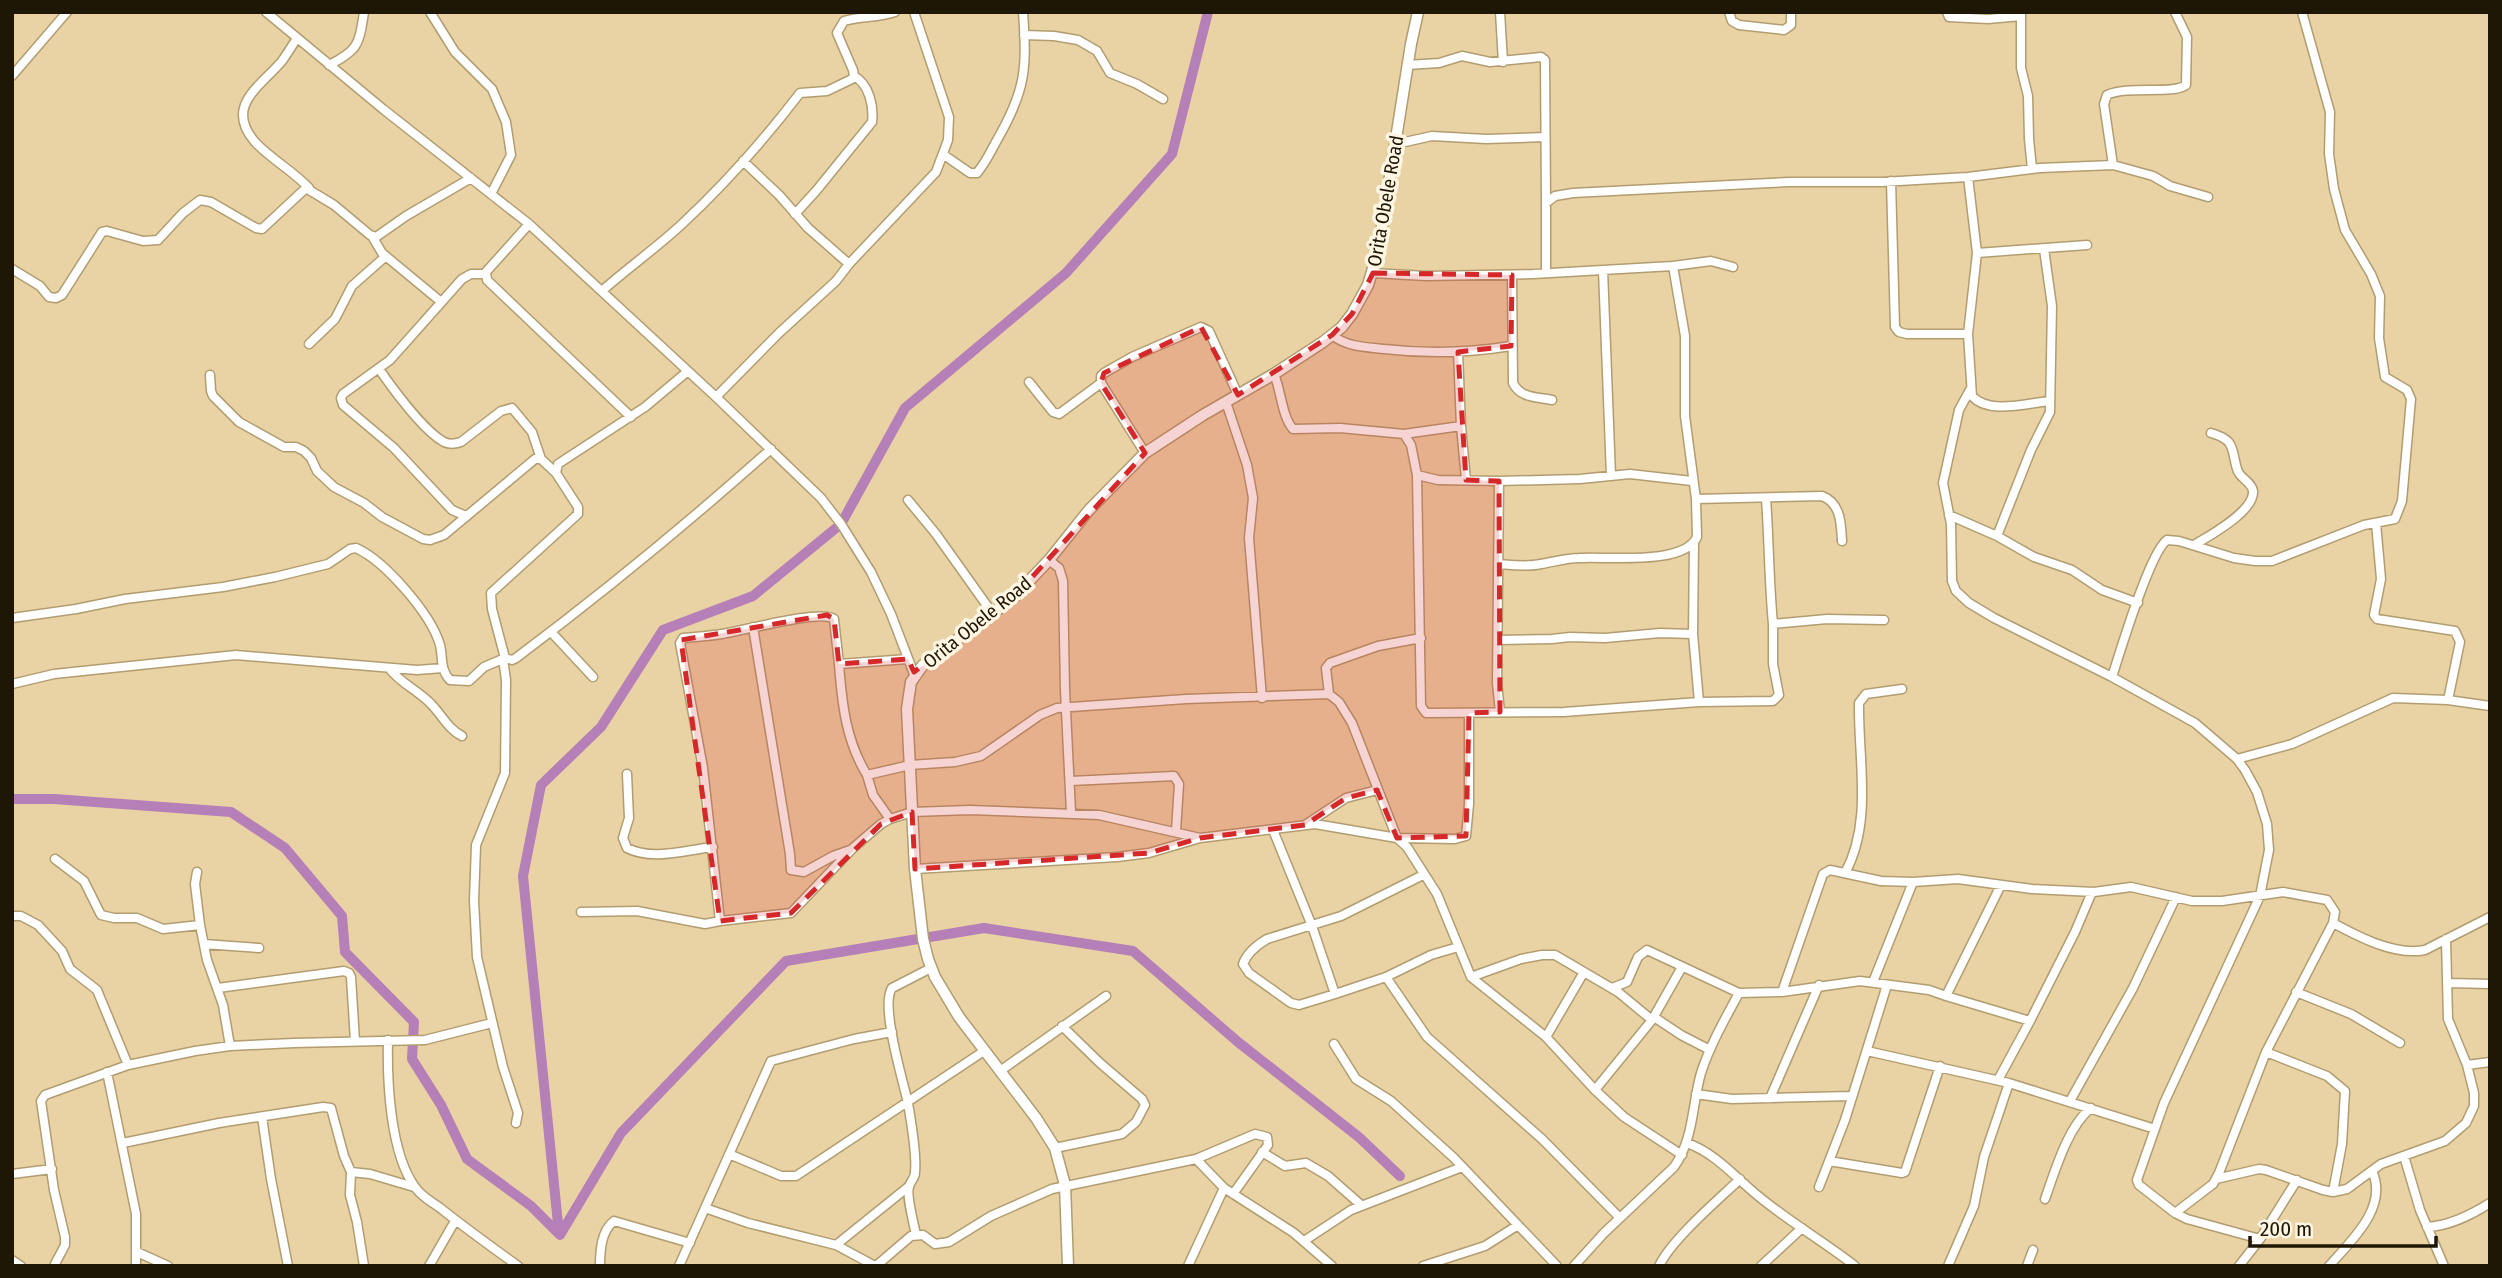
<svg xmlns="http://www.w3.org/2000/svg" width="2502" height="1278" viewBox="0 0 2502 1278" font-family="'Fira Sans Condensed',sans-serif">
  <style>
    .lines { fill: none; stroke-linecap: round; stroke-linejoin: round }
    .river { stroke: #b57fb8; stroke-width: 10 }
    .minor-casing { stroke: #b29d70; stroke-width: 11 }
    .major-casing { stroke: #b29d70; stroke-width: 13 }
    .minor { stroke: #fff; stroke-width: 8 }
    .major { stroke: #fff; stroke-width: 10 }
    .marked { fill: #d62828; fill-opacity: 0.2; stroke: #d62828; stroke-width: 5; stroke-dasharray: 14 9; stroke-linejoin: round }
    .labels { text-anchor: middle; stroke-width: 7; stroke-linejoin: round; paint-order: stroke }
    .street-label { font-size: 19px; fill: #1f1706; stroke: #fef5e2 }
  </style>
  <rect width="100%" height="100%" fill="#e9d2a4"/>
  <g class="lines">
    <path class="river" d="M 12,799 L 54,799 L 231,812 L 285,848 L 342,916 L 345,952 L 414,1022 L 412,1059 L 441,1105 L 467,1159 L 531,1206 L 560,1235 L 621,1133 L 786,961 L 984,928 L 1133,951 L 1238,1042 L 1360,1138 L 1400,1176
      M 559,1234 L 523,876 L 541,785 L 601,727 L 663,630 L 753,596 L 841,524 L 905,408 L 1066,273 L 1172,154 L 1208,12"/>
    <defs>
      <path id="minor" d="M 266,12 L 383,109 L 529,224 L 716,397 L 821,498 L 841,524 L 871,572 L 891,614 L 914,674
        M 430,12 L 455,52 L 492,89 L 506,122 L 511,155 L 491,194
        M 1500,12 L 1503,62
        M 1729,12 L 1732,21 L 1739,25 L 1784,30 L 1791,25 L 1791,12
        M 1947,12 L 1949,17 L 1988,19 L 2021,16
        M 2021,12 L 2021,68 L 2028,96 L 2029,139 L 2032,169
        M 1024,35 L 1054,36 L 1078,40 L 1097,51 L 1110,73 L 1137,84 L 1163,99
        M 297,38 C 292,46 287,54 282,61 C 260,87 224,106 255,142 C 271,159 293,171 309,188
        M 329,65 C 359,50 359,44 364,12
        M 1407,65 L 1439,63 L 1462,56 L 1490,62 L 1541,57 L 1545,60 L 1546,203
        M 12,76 L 67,12
        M 1396,144 L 1432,136 L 1486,139 L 1545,137
        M 944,155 L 970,173 L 977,173 C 985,164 991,151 997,140 C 1026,90 1027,68 1023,12
        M 2113,165 L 2104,104 L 2107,95 C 2128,85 2173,95 2186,85 L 2187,37 L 2175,12
        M 1968,177 L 1977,253 L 1968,334 L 1972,396 C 1989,415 2027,403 2050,401
        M 1891,181 L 1895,327 L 1899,332 L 1907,334 L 1968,334
        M 795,214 L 816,191 L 872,122 C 874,106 869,84 854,76
        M 529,224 L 486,272 L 487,280 L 631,417
        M 372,236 L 382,253 L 440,301
        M 1977,253 L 2087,245
        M 849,264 L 936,172 L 948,140 L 949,117 L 914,12
        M 12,269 L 40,286 L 49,297 L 56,298 L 62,295 L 102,232 L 107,231 L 143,241 L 158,240 L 183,213 L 200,200 L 211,202 L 256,228 L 262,229 L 306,188 L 334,205 L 370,235 L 376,237 L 406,216 L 471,178
        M 1603,270 L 1611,476
        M 1373,273 L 1426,276 L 1533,274 L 1673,266 L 1711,261 L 1733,267
        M 1546,273 L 1546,203 L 1555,196 L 1573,193 L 1789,182 L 1882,182 L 1968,177 L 2040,168 L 2113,165 L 2153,176 L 2170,186 L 2208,197
        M 1512,275 L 1513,383 C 1520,398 1537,397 1552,400
        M 603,290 C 628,268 656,248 681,225 C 724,185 764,140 800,93 L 827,91 L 852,79 L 854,76 L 853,70 L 837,33 L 844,21 C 861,16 878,18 895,12
        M 1332,335 C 1347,347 1365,347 1384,349 C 1428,354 1468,353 1511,346
        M 309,344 L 335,319 L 352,286 L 386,256
        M 1458,352 L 1461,426 L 1466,480
        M 379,369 C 393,389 424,431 444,442 C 450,445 455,444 461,442 L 501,411 L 512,408 L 532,432 L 541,459
        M 688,371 L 645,407 L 558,464 L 556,473 L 578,507 L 578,514 L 491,593 L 492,609 L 505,658 L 512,660 L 516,658 C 604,592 689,522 771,449
        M 1274,374 C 1281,390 1282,417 1293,429 L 1340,428 L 1404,434 L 1411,445 L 1417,475 L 1421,706 L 1426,713 L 1564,712 L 1699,702 L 1773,701 L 1779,695 L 1773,664 L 1773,624 L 1827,619 L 1884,620
        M 210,375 L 211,391 L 213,396 L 239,422 L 284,447 L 296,447 L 304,451 L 311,458 L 317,471 L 334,487 L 364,503 L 382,517 L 423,539 L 430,540 L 444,535 L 535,459 L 541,459 L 556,473
        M 1029,382 L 1053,412 L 1059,414 L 1101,383
        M 1970,390 L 1959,410 L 1943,483 L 1951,524 L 1952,581 L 1956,591 L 1969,603 L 1994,618 L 2112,677 L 2195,723 L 2237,759 L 2245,770 L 2257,792 L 2267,824 L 2269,850 L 2260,896 L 2164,1103 L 2137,1180 L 2139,1185 L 2175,1213 L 2187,1219 L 2260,1239
        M 716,397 L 779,333 L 836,281 L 849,264 L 808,228 L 779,195 L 743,161
        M 1226,402 L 1247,465 L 1253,498 L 1249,538 L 1262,698
        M 1404,434 L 1461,426
        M 1145,453 L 1101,383 L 1101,376 L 1104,373 L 1132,357 L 1201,327 L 1209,331 L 1238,395
        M 1417,475 L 1438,480 L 1499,481 L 1580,479 L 1630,474 L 1692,481
        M 1499,481 L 1497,683 L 1500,712
        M 1766,498 C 1769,540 1769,582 1773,624
        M 1696,499 L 1822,496 C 1841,503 1841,524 1842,541
        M 908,500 L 936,534 L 993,614
        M 1949,515 L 1997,536 L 2034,557 L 2072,570 L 2102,590 L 2138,603
        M 466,516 L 452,510 L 394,448 L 343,405 L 341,398 L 343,394 L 390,360 L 462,279 L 471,274 L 486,274
        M 1997,536 L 2031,450 L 2050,412 L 2052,306 L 2044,249
        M 1694,542 L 1693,634 L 1699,702
        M 2194,545 C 2209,536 2255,511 2253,491 C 2252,482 2239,478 2237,469 C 2231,449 2236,440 2211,433
        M 1049,560 L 1059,568 L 1063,581 L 1065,690 L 1071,812
        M 1498,564 C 1512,565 1527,567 1541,564 C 1554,562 1566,558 1579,558 C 1606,556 1684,566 1697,537 L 1696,499 L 1685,416 L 1685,336 L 1673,266
        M 12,618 L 76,609 L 125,599 L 223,587 L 275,577 L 328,564 L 350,549 L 356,548 C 385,561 431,614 440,645 C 443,658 440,670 450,680 L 469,681 L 484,667 L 505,658
        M 753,627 L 790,854 L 791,870 L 804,872 L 833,856 L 850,850
        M 552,633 L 593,677
        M 1498,640 L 1552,639 L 1570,637 L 1605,638 L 1660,633 L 1693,634
        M 503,659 L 506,680 L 505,773 L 476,845 L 474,901 L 477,957 L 503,1067 L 518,1113 L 516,1123
        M 839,664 C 842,704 846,741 867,775 L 910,765 L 955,762 L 981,756 L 1040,715 L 1057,708 L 1186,699 L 1329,694 L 1339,702 L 1352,723 L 1397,838 L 1455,839 L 1466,836 L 1469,804 L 1469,713
        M 389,668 C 401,684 418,690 431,704 C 442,715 448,729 462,736
        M 2112,677 C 2120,652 2150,552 2167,540 L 2179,541 L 2234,558 L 2255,561 L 2272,561 L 2364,525 L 2395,519 L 2402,501 L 2411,399 L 2407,390 L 2385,377 L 2379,338 L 2380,296 L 2371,274 L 2345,230 L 2334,189 L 2329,154 L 2330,112 L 2302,12
        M 12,684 L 54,674 L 236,655 L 417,670 L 443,668
        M 1329,694 L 1326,668 L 1330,663 L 1378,646 L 1421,638
        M 2448,700 L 2490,706
        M 2237,759 L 2292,744 L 2393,698 L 2448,700 L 2460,642 L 2455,631 L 2377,619 L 2374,615 L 2381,579 L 2376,523
        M 627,774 L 629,818 L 623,838 L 627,848 C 652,861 686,850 713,847
        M 867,775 L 873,795 L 890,819
        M 1071,781 L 1174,776 L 1179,784 L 1176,831
        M 1305,825 L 1346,798 L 1377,790
        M 1273,830 L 1312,926 L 1335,994 L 1386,977 L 1431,955 L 1458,947
        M 55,859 L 84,881 L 101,915 L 114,918 L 137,918 L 163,929 L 200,925
        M 915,869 L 1117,857 L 1149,853 L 1200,838
        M 197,872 L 195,884 L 200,925 L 207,960 L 223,1005 L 230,1046
        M 1845,873 C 1873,822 1858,759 1859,703 L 1866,694 L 1902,689
        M 581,912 L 637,911 L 705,924 L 720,921 L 703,768 L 680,643 L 683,638 C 696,637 709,636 722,634 C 742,631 821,609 834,619 L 839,664 L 908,659
        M 12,916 L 21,916 L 38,925 L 62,951 L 70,969 L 97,990 L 128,1065
        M 720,921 L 791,913 L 853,848 L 881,824 L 890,819 L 912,812 L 970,810 L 1099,815 L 1200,838 L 1315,824 L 1397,838 L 1407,847 L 1437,894 L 1471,977 L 1546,1037 L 1595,1090 L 1624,1117 L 1682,1155
        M 2333,923 C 2359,937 2395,956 2425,950 L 2490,917
        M 204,944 L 259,948
        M 1386,977 L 1427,1037 L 1542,1139 L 1620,1218
        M 1471,977 L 1521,959 L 1542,955 L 1555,955 L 1618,992 L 1652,1020
        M 1873,982 L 1913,882
        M 2448,983 L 2490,984
        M 218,988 L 344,971 L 349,973 L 351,977 L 355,1041
        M 1612,988 L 1627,982 L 1638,957 L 1647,950 L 1739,993 L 1782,992 L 1860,981 L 1929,990 L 1946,996 L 2001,885
        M 1782,992 L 1823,874 L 1830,870 L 1881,881 L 1913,882 L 1958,879 L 2032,889 L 2094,892 L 2131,887 L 2192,901 L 2222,901 L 2283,892 L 2327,900 L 2335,912 L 2333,923 L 2266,1052 L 2219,1173 L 2213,1184 L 2175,1213
        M 2296,992 L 2351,1014 L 2400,1043
        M 1335,994 L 1299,1005 L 1291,1003 L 1249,973 L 1243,964 C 1247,953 1257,945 1267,939 L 1341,916 L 1423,875
        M 1946,996 L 2030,1021 L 2075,932 L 2092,892
        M 1654,1017 L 1681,1035 L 1710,1050
        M 1546,1037 L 1584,972
        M 388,1040 C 387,1081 390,1153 415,1187 C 422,1198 435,1203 444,1211 C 468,1230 493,1248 518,1266
        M 1334,1044 L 1356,1079 L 1391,1101 L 1454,1158 L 1557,1266
        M 1867,1051 L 2009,1083 L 2155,1129
        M 2266,1052 L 2327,1076 L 2345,1091 L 2342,1144 L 2333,1192
        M 2467,1065 L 2490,1062
        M 1000,1071 L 1106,996
        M 107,1072 L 136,1214 L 136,1266
        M 1998,1080 L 2030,1021
        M 1595,1090 L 1652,1020 L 1682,967
        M 1696,1094 L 1732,1099 L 1852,1096
        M 1770,1098 L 1819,985
        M 2070,1101 L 2133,988 L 2176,897
        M 262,1117 L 271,1179 L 288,1266
        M 123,1143 L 219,1123 L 323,1107 L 331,1108 L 344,1156 L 351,1172 L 350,1195 L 357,1222 L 364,1266
        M 1687,1143 C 1715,1153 1734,1176 1757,1195 C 1788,1221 1823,1241 1855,1266
        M 1055,1148 L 1122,1134 L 1136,1122 L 1145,1105 L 1142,1099 L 1100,1063 L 1062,1026
        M 1262,1152 L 1285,1166 L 1306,1163 L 1328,1176 L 1361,1205
        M 729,1154 L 781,1176 L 796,1176 L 984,1051
        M 2404,1156 L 2420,1210 L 2444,1266
        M 1196,1159 L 1255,1134 L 1267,1137 L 1268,1145 L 1233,1194
        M 1829,1161 L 1902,1173 L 1905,1172 L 1940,1066
        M 351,1172 L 370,1174 L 414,1187
        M 12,1174 L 52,1169
        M 2216,1179 L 2259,1169 L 2266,1170 L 2323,1190 L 2333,1192 L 2347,1189 L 2381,1164 L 2445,1141 L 2466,1123 L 2474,1106 L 2474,1093 L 2467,1065 L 2448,1019 L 2446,939
        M 1819,1187 L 1845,1120 L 1887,985
        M 2045,1199 C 2055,1171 2068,1126 2091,1108
        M 705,1208 L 748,1223 L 836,1245 L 875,1266
        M 2427,1227 C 2450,1226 2471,1215 2490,1203
        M 916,1235 C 914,1224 906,1196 909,1187 C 910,1181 915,1179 915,1172 C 917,1153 911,1122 908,1103 C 903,1081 880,1005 892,988 L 931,968
        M 1304,1241 L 1351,1210 L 1462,1167
        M 836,1245 L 908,1187
        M 137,1252 L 168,1266
        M 12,1260 L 21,1266
        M 54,1266 L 65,1245 L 65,1237 L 54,1190 L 41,1101 L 45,1095 L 128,1065 L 195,1051 L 230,1046 L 294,1043 L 425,1040 L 492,1023
        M 429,1266 L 455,1221
        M 600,1266 C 600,1251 601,1231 614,1221 L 690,1243
        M 679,1266 L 771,1061 L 854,1039 L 892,1032
        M 876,1266 L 911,1236 L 923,1235 L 935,1244 L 949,1242 L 991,1216 L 1052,1189 L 1196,1159 L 1224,1188 L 1294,1233 L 1332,1266
        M 1188,1266 L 1224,1188
        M 1423,1266 L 1485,1246 L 1518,1225
        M 1574,1266 L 1604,1233 L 1674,1167 C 1694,1139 1692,1104 1701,1073 C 1710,1045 1725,1019 1739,993
        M 1659,1266 C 1672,1239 1717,1201 1740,1179
        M 1761,1266 L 1802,1228
        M 1948,1266 L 1974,1206 L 1984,1157 L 2009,1083
        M 2027,1266 L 2033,1250
        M 2239,1266 L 2260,1239 L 2297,1180
        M 2329,1266 C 2351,1241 2389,1207 2372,1171"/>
      <path id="major" d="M 1068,1266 L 1065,1185 L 1055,1148 L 1036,1118 L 959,1017 L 935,977 L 928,959 L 923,939 L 915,869 L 907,709 L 911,682 L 923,665 L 1013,598 L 1049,560 L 1089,510 L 1145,453 L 1203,415 L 1274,374 L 1323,342 L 1342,327 L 1352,314 L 1368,285 L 1378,252 L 1411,44 L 1418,12"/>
    </defs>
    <use href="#minor" class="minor-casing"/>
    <use href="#major" class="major-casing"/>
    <use href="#minor" class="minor"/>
    <use href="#major" class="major"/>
  </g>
  <path class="marked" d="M 1373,273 L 1512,275 L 1511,346 L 1458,352 L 1466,480 L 1499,481 L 1500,712 L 1469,713 L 1466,836 L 1397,838 L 1377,790 L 1346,798 L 1305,825 L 1200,838 L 1149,853 L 915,869 L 912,812 L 881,824 L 791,913 L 720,921 L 681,640 L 827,615 L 834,619 L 839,664 L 908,659 L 914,672 L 1013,598 L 1145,453 L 1101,383 L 1104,373 L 1201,327 L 1238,395 L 1332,335 L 1352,314 Z"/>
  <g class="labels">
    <g class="street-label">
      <text transform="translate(1385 201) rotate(-80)" y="7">Orita Obele Road</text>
      <text transform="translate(977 622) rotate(-39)" y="7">Orita Obele Road</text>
    </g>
  </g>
  <rect width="2502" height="1278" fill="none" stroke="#1f1706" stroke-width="28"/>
  <path d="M2250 1236v10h186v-10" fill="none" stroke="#1f1706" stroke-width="3.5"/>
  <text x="2260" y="1236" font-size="21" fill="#1f1706" stroke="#fef5e2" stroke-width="5" paint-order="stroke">200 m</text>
</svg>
